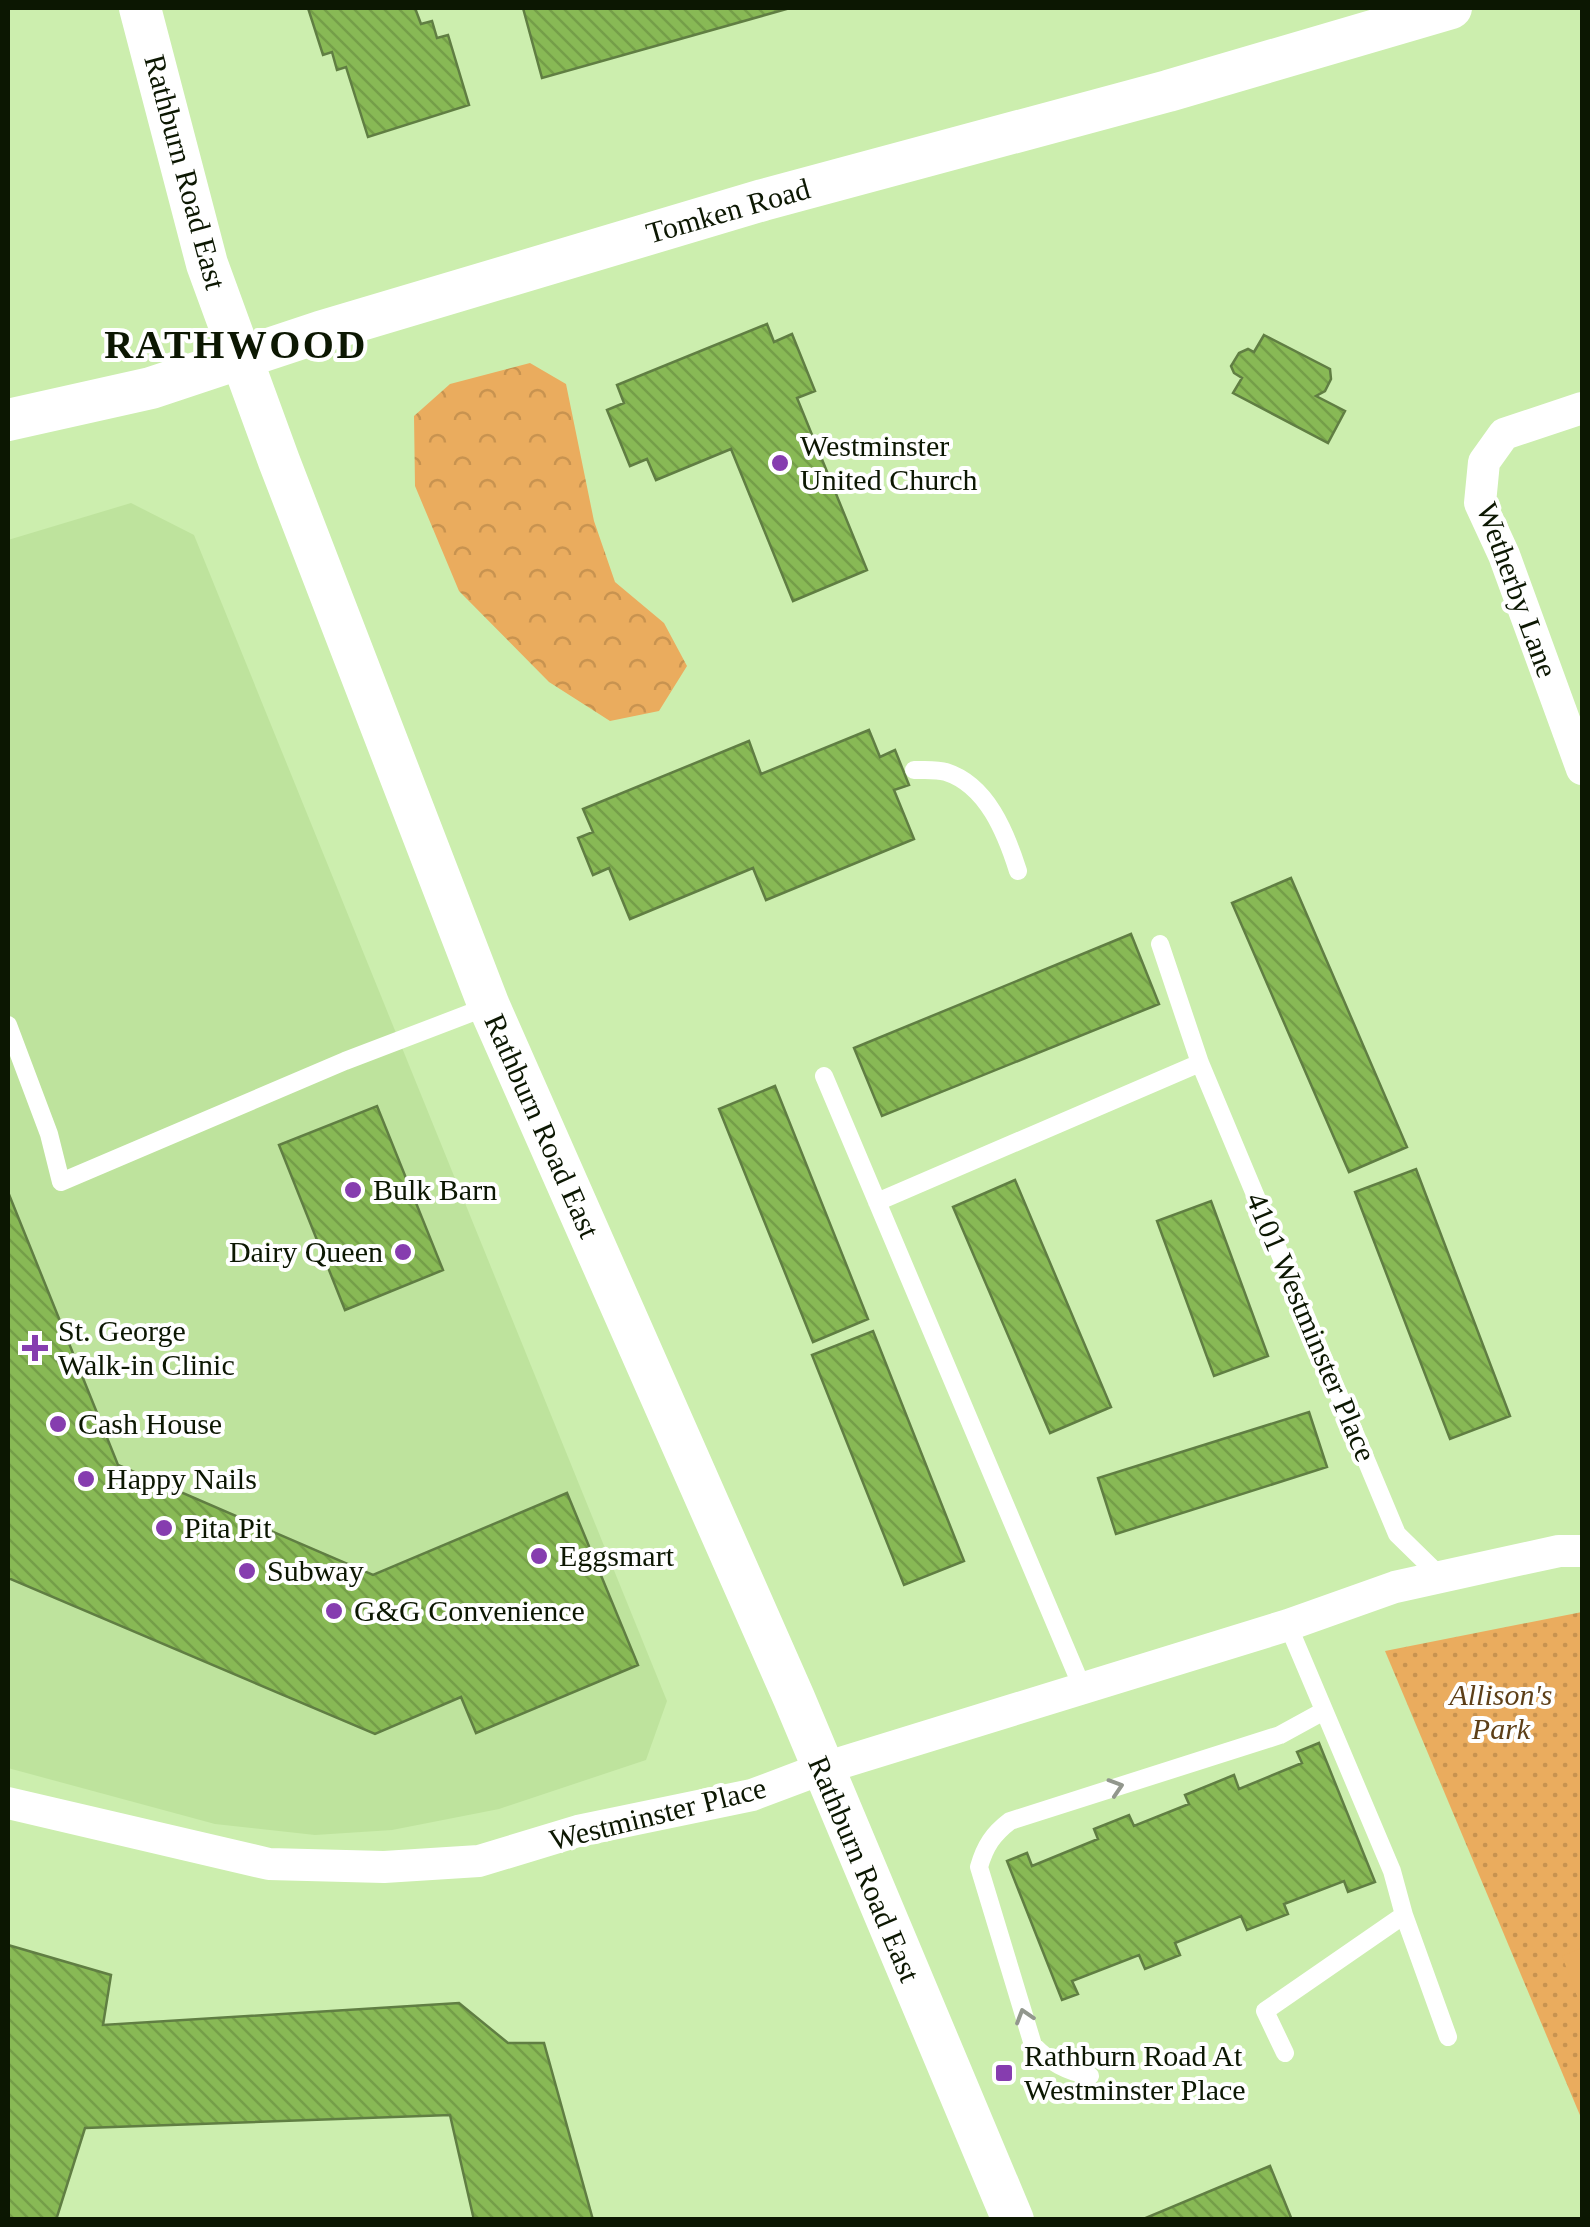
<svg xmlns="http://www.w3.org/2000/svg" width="1590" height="2227" viewBox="0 0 1590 2227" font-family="'Times New Roman',serif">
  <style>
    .built { fill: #bee39d }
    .green { fill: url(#green-dots) }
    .forest { fill: url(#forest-crowns) }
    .pitch { fill: #eaac5e }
    .building { fill: url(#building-back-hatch); stroke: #607e43; stroke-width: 2.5 }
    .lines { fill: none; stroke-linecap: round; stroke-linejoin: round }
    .service { stroke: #fff; stroke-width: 18 }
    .minor { stroke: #fff; stroke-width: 32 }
    .tertiary { stroke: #fff; stroke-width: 42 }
    .oneway { stroke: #92978d }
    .poi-dot { fill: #863daf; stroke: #fff; stroke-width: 4 }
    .labels { text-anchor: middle; stroke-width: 8; stroke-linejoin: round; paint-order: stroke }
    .street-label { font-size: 30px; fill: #0c1702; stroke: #fff }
    .poi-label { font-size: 30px; fill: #0c1702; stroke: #fff; text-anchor: start }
    .park-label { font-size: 30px; font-style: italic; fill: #5d3f18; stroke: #fff }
    .district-label { font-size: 40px; font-weight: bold; letter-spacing: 2.5px; fill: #0c1702; stroke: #fff }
  </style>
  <defs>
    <pattern id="green-dots" width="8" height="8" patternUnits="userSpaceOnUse" patternTransform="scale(2.5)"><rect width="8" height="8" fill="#eaac5e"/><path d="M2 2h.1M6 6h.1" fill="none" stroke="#c89350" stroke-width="1.8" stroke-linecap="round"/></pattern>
    <pattern id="forest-crowns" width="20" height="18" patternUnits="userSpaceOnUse" patternTransform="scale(2.5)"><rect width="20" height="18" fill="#eaac5e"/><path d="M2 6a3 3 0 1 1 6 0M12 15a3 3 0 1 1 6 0" fill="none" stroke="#c89350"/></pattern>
    <pattern id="building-back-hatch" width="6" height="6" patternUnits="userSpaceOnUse" patternTransform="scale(2.5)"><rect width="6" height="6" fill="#88b955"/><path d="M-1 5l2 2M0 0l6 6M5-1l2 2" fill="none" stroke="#749e48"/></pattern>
  </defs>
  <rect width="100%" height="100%" fill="#cceeae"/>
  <path class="built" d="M 131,503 L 194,535 L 667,1701 L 646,1760 L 499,1809 L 392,1830 L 315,1835 L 215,1824 L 8,1768 L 8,540 Z"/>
  <path class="green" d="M 1582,1612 L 1582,2120 L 1385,1651 Z"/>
  <path class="forest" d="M 530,363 L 566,384 L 594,521 L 615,582 L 664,623 L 687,666 L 659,711 L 610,721 L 549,682 L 459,591 L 415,486 L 414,416 L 450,384 Z"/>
  <path class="pitch" d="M 1582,1948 L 1582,2009 L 1562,1956 Z"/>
  <path class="building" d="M 308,8 L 415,8 L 421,24 L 432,21 L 437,38 L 448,35 L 469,105 L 368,137 L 346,67 L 337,70 L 332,52 L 323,55 Z
    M 523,8 L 790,8 L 542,78 Z
    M 767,324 L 774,342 L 792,334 L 815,391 L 797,398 L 867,570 L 793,601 L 731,449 L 656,480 L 647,459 L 630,466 L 607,410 L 624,403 L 617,385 Z
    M 1264,335 L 1330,369 L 1331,379 L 1325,391 L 1316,396 L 1345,411 L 1328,443 L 1233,393 L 1242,378 L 1234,373 L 1231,366 L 1239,353 L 1248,349 L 1254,352 Z
    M 869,730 L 880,757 L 895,750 L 909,785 L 894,790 L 914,839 L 766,900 L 753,868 L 630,919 L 609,868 L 593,875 L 578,838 L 593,832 L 583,809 L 749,741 L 761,774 Z
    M 1291,878 L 1407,1147 L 1349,1172 L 1232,903 Z
    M 1131,934 L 1159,1004 L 882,1116 L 854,1048 Z
    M 775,1086 L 868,1319 L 813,1342 L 719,1109 Z
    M 377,1106 L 443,1270 L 345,1310 L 279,1145 Z
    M 1416,1169 L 1510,1416 L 1450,1439 L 1355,1192 Z
    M 1015,1180 L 1111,1407 L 1050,1433 L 953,1207 Z
    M 8,1192 L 118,1465 L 373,1575 L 567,1493 L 638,1665 L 476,1733 L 461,1697 L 375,1734 L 8,1578 Z
    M 1211,1201 L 1268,1356 L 1214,1376 L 1157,1221 Z
    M 873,1331 L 964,1561 L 904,1585 L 812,1355 Z
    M 1309,1412 L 1327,1467 L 1116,1534 L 1098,1478 Z
    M 1319,1743 L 1375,1882 L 1348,1892 L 1344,1881 L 1284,1904 L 1288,1914 L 1247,1930 L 1241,1916 L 1175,1943 L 1180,1955 L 1145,1969 L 1139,1955 L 1072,1981 L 1078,1994 L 1062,2000 L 1007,1861 L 1027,1853 L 1032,1866 L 1098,1839 L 1094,1829 L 1129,1815 L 1134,1826 L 1189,1804 L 1185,1795 L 1234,1775 L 1239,1789 L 1302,1763 L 1297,1752 Z
    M 8,1945 L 111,1975 L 103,2025 L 459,2003 L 508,2043 L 544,2043 L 593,2220 L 474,2220 L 450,2115 L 85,2128 L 56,2220 L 8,2220 Z
    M 1270,2166 L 1292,2220 L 1143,2220 L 1143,2219 Z"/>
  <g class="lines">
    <path class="service" d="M 914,770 C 924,770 937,769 946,772 C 987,785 1006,833 1018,871
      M 1160,944 L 1200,1063 L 1397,1534 L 1441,1577
      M 8,1025 L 49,1134 L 61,1182 L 345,1061 L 489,1006
      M 824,1076 L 1082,1687
      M 877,1202 L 1200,1063
      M 1404,1915 L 1448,2037
      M 1285,2053 L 1265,2011 L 1404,1915 L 1392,1871 L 1288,1625
      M 1090,2076 C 1066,2071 1051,2063 1033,2045 L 979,1867 C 985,1846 993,1834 1010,1821 L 1280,1735 L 1322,1712"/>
    <path class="minor" d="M 1582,408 L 1504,434 L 1484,462 L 1480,503 L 1504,555 L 1582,769
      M 8,1803 L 269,1864 L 384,1867 L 479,1861 L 578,1831 L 752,1795 L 821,1769 L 1288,1625 L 1395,1587 L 1559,1551 L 1582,1551"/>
    <path class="tertiary" d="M 140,8 L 207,264 L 279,461 L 489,1006 L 794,1698 L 1013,2220
      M 8,420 L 151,388 L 320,332 L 763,200 L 1168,91 L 1451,8"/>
  </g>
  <defs><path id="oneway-chevron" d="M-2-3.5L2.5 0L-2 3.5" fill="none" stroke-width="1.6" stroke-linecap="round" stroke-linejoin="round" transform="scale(2.5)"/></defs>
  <g class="oneway">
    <use href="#oneway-chevron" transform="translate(1116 1787) rotate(-18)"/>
    <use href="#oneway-chevron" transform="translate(1024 2016) rotate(-107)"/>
  </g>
  <g class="poi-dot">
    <circle cx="780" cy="463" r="10"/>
    <circle cx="353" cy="1190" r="10"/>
    <circle cx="403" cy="1252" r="10"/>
    <path d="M30 1333h10v10h10v10h-10v10h-10v-10h-10v-10h10z"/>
    <circle cx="58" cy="1424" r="10"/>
    <circle cx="86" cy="1479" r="10"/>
    <circle cx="164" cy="1528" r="10"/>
    <circle cx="539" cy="1556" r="10"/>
    <circle cx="247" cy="1571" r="10"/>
    <circle cx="334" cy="1611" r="10"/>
    <rect x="994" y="2063" width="20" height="20" rx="5"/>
  </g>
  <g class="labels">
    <g class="street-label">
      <text transform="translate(185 172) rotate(75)" y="10">Rathburn Road East</text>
      <text transform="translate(728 211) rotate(-16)" y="10">Tomken Road</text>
      <text transform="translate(1517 590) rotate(70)" y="10">Wetherby Lane</text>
      <text transform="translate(542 1126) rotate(66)" y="10">Rathburn Road East</text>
      <text transform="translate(1311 1327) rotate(67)" y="10">4101 Westminster Place</text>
      <text transform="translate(658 1814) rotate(-14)" y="10">Westminster Place</text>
      <text transform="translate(864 1869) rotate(67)" y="10">Rathburn Road East</text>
    </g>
    <g class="poi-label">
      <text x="800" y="456">Westminster<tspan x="800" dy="34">United Church</tspan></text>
      <text x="373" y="1200">Bulk Barn</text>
      <text x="383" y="1262" text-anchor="end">Dairy Queen</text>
      <text x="58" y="1341">St. George<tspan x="58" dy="34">Walk-in Clinic</tspan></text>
      <text x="78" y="1434">Cash House</text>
      <text x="106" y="1489">Happy Nails</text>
      <text x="184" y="1538">Pita Pit</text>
      <text x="559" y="1566">Eggsmart</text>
      <text x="267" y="1581">Subway</text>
      <text x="354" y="1621">G&amp;G Convenience</text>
      <text x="1024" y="2066">Rathburn Road At<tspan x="1024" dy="34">Westminster Place</tspan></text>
    </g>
    <g class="park-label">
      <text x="1501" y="1705">Allison's<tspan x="1501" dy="34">Park</tspan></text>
    </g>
    <g class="district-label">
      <text x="236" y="358">RATHWOOD</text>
    </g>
  </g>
  <rect width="1590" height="2227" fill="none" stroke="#0c1702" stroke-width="20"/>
</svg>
